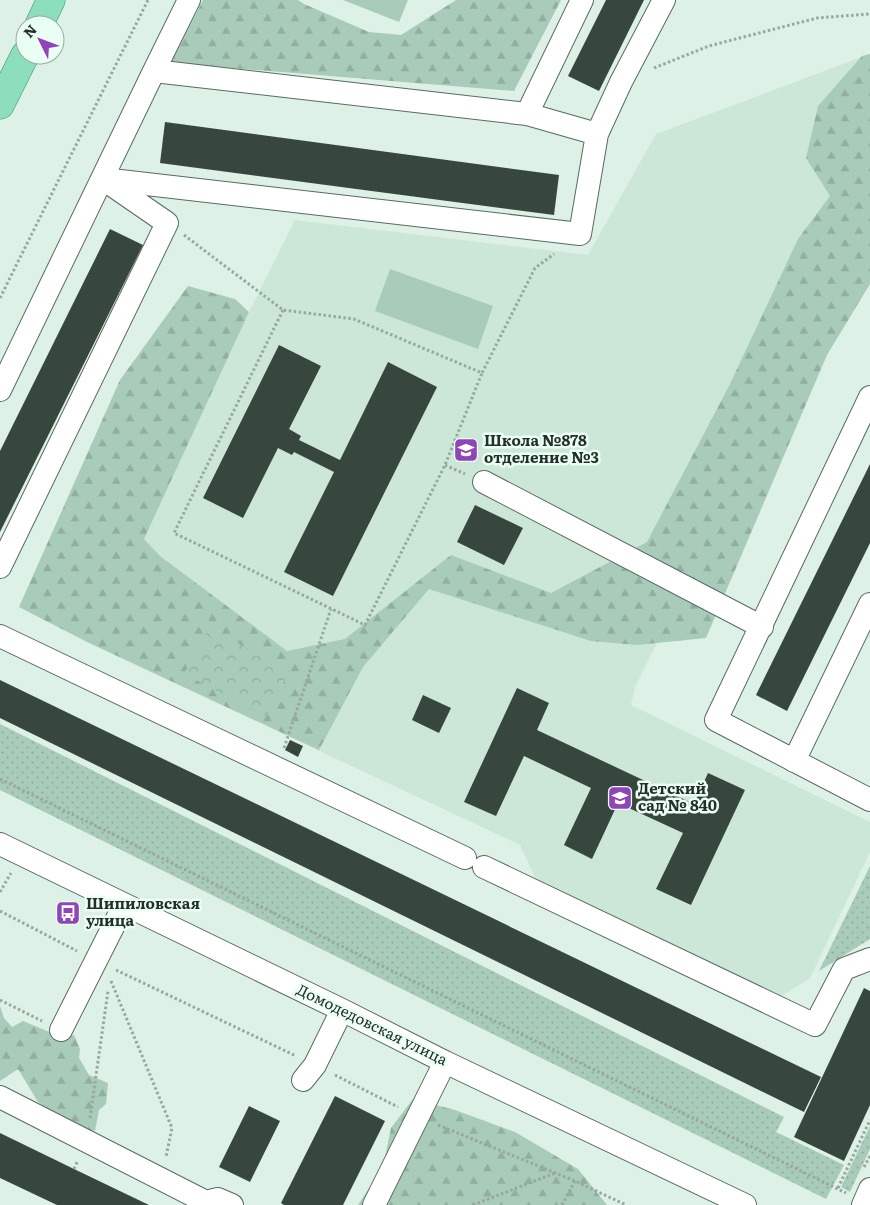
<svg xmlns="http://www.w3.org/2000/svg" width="870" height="1205" viewBox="0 0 870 1205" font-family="Literata,serif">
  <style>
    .built { fill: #cce7d8 }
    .grass { fill: url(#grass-dots) }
    .forest { fill: url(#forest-firs) }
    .park { fill: url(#park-crowns) }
    .pitch { fill: #a9cbb9 }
    .building { fill: #37473e }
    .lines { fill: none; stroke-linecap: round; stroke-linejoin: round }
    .minor-casing { stroke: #596b61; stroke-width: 24 }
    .major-casing { stroke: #37926c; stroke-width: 29 }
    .path { stroke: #98a79f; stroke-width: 3; stroke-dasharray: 2.5 2.5; stroke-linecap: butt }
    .minor { stroke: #fff; stroke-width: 22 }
    .major { stroke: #8cdebc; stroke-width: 28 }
    .labels { text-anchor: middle; stroke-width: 5; stroke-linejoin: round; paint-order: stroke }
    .poi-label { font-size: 15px; font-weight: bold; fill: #262e29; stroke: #eafff3; text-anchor: start }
    .street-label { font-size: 15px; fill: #262e29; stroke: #eafff3 }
  </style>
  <defs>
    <pattern id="grass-dots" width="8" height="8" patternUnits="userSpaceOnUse" patternTransform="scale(1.25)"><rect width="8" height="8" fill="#a9cbb9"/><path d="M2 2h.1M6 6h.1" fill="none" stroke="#91af9f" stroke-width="1.8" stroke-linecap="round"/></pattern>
    <pattern id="forest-firs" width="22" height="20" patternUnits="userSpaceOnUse" patternTransform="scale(1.25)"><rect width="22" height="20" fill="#a9cbb9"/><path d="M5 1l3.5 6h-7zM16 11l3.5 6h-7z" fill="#91af9f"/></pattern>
    <pattern id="park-crowns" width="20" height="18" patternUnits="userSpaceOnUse" patternTransform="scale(1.25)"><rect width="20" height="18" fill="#a9cbb9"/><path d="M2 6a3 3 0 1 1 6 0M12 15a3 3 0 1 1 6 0" fill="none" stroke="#91af9f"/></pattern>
  </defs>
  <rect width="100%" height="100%" fill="#ddf1e6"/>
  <path class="built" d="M 870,54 L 870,214 L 635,687 L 631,705 L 870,822 L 870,852 L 810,978 L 775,1000 L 540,888 L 520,845 L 85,641 L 295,220 L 588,255 L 656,134 Z"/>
  <path class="grass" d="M 0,724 L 784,1117 L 776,1132 L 844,1165 L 826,1199 L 0,790 Z
    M 870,866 L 870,939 L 819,971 Z
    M 870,1126 L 870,1149 L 850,1192 L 841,1187 Z"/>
  <path class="forest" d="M 203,0 L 298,0 L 304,4 L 369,32 L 401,35 L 456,0 L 561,0 L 514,91 L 171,63 Z
    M 870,54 L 870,284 L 827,355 L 706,638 L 637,645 L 591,641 L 429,589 L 363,667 L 319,750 L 85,641 L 19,607 L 120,380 L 188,286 L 235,299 L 249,312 L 144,539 L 160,556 L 287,651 L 345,639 L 451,555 L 551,593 L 647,542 L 729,386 L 798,239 L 830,196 L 806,158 L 818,106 L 862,56 Z
    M 0,1006 L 4,1018 L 12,1027 L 23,1021 L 59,1036 L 74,1035 L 80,1049 L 79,1058 L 89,1075 L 108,1083 L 106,1104 L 99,1110 L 95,1131 L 76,1128 L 38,1102 L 18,1069 L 0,1081 Z
    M 413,1099 L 455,1110 L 515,1132 L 578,1169 L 607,1205 L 358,1205 L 383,1167 L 391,1128 Z"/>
  <path class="park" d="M 209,628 L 290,671 L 266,716 L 184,674 Z"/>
  <path class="pitch" d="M 343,0 L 408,0 L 399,22 Z
    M 390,269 L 493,306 L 478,349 L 375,311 Z"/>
  <path class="building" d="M 606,0 L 644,0 L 599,91 L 568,76 Z
    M 165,122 L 559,175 L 554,215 L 160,163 Z
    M 110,229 L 143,245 L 0,532 L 0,451 Z
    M 279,345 L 321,366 L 289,429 L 301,436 L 299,440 L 340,460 L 388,362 L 437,387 L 333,596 L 284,572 L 334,472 L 294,452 L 292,455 L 278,448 L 243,518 L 203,498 Z
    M 870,464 L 870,543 L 787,711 L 756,695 Z
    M 475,505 L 523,528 L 504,565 L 457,542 Z
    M 0,680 L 821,1077 L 804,1112 L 0,718 Z
    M 517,688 L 549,703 L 537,730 L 694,804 L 708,773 L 745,790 L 691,905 L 656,889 L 683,833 L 618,803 L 592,859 L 564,845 L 591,788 L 524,756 L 496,816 L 464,802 Z
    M 423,695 L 451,708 L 439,733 L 412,720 Z
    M 290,740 L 303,746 L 298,757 L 285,750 Z
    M 864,988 L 870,991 L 870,1105 L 844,1161 L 794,1137 Z
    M 335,1096 L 385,1121 L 343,1205 L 284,1205 L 281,1203 Z
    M 249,1106 L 280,1121 L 250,1182 L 219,1167 Z
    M 0,1133 L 74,1169 L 149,1205 L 57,1205 L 0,1178 Z"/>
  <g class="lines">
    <defs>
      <path id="minor" d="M 189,0 L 154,71 L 527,114 L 582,0
        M 527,114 L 597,134 L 621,82 L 664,0
        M 103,179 L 580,234 L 597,134
        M 0,390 L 154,71
        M 870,397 L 716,720 L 870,800
        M 484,482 L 762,627
        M 0,567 L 167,223 L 106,181
        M 0,636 L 465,858
        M 794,761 L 870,604
        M 0,844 L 342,1010 L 445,1062 L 745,1205
        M 484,867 L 815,1025 L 844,969 L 870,959
        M 61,1030 L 124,905
        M 303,1080 L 315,1065 L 342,1010
        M 0,1097 L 206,1202 L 218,1199 L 232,1205
        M 374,1205 L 445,1062
        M 863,1205 L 870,1189"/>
      <path id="major" d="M 39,25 L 51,0
        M 0,105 L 25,55"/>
    </defs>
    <use href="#minor" class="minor-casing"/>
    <use href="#major" class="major-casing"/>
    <path class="path" d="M 654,68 L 709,46 L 817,18 L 870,14
      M 184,235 L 283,310 L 354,319 L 482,373 L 535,268 L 554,254
      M 0,298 L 148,0
      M 283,310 L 174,533 L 365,625 L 445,465 L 482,373
      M 445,465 L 465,474
      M 284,748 L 331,609
      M 0,779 L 846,1193
      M 0,892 L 11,873
      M 0,911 L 77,951
      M 116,970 L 296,1056
      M 111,981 L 172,1128 L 166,1157
      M 0,1000 L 42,1021
      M 335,1075 L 398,1107
      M 90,1118 L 108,991
      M 438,1125 L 575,1181 L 626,1205
      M 864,1167 L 870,1156
      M 74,1169 L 78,1160
      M 838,1188 L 870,1120
      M 473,1205 L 555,1173
      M 562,1205 L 575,1181"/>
    <use href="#minor" class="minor"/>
    <use href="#major" class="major"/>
  </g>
  <defs>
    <symbol id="school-square" viewBox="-11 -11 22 22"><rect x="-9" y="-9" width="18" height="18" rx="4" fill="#8f45b7" stroke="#eafff3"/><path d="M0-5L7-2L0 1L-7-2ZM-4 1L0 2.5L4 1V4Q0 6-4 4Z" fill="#fff"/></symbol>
    <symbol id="bus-square" viewBox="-11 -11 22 22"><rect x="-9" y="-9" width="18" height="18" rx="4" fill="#8f45b7" stroke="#eafff3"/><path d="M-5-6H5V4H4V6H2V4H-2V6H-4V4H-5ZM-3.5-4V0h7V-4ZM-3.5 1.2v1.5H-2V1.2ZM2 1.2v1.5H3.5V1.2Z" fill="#fff"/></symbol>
  </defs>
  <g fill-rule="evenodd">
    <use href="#school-square" x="452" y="436" width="28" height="28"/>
    <use href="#school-square" x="606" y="784" width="28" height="28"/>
    <use href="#bus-square" x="54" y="899" width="28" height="28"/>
  </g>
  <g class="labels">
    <g class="poi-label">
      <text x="484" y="446">Школа №878<tspan x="484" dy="17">отделение №3</tspan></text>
      <text x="638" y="794">Детский<tspan x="638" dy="17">сад № 840</tspan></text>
      <text x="86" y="909">Шипиловская<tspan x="86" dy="17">улица</tspan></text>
    </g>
    <g class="street-label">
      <text transform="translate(372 1025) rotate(26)" y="5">Домодедовская улица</text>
    </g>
  </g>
  <g transform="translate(40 40) rotate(312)"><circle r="24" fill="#eafff3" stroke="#9caba2"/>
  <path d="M0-4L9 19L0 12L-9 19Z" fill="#8f45b7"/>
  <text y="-8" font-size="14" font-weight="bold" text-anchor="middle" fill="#262e29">N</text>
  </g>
</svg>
